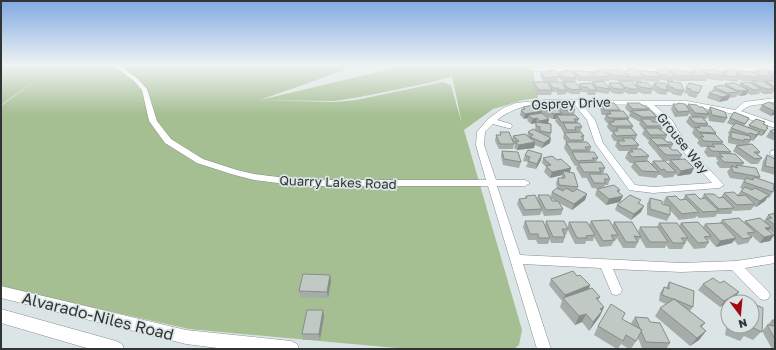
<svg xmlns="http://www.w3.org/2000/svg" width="776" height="350" viewBox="0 0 776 350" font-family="'Golos Text',sans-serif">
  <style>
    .green { fill: #a5be92; fill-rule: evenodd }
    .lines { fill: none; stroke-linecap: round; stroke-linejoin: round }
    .stream { stroke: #8599d9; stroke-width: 2 }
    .minor-casing { stroke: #868e8f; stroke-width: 1 }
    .major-casing { stroke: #868e8f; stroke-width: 1 }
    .minor { fill: #fff; fill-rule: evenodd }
    .major { fill: #fff; fill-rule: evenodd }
    .wall { fill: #a6ada9; fill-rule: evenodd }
    .shaded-wall { fill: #878d8a }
    .building { fill: #c1c9c5; stroke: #878d8a }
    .labels { text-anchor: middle; stroke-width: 3.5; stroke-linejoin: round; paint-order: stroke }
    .street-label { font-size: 13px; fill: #303434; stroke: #dbe5e5 }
    .near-street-label { font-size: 16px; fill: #303434; stroke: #dbe5e5 }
  </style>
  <rect width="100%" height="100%" fill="#dbe5e5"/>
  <path class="green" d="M 1,66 L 356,66 L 260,100 L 403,66 L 537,66 L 533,72 L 538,98 L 523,100 L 493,109 L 464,130 L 522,330 L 519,345 L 514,349 L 407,349 L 189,329 L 1,287 L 1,106 L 46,73 L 1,105 ZM 452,76 L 462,124 L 451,85 L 443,82 L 356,100 L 335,102 L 257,100 L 335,101 L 360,97 L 433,82 Z"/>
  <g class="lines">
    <path class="stream" d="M 346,66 L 403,66"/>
    <defs>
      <path id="minor" d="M 114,66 L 121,66 L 138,79 L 147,89 L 157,121 L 171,139 L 203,159 L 237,170 L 254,174 L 302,180 L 486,180 L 476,145 L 477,132 L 488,119 L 503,108 L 516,103 L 545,100 L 687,101 L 735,110 L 744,102 L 775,98 L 775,102 L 749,106 L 741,111 L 775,123 L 775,128 L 734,114 L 687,105 L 654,105 L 672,120 L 688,147 L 722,183 L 724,185 L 719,188 L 653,193 L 629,190 L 595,143 L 587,120 L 574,104 C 544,104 522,101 497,120 L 511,124 L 512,126 L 511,128 L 508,128 L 493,124 L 485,132 L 484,145 L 496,180 L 525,180 L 530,183 L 525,186 L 497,186 L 520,255 L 681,263 L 736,261 L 775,255 L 775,263 L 745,268 L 768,291 L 770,295 L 768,299 L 764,300 L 760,299 L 732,270 L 681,272 L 613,269 L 622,290 L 620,294 L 616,295 L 612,294 L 601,268 L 523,264 L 551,349 L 537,349 L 488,186 L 302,186 L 254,180 L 231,174 L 197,163 L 165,143 L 149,121 L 142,90 L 134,81 ZM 582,104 L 646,105 L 666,123 L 682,150 L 712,183 L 653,187 L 635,185 L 603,143 L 595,120 Z
        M 775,67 L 775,71 L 533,71 L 530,69 L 533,67 Z
        M 775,150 L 775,156 L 771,155 L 770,153 L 771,151 Z"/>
      <path id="major" d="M 1,286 L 186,330 L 291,341 L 297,344 L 299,349 L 225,349 L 186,344 L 1,298 Z
        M 1,309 L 116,341 L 122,344 L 124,349 L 90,349 L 1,323 Z"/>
    </defs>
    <use href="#minor" class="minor-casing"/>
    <use href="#major" class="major-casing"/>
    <use href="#minor" class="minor"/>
    <use href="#major" class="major"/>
  </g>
  <path class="wall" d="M 628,69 L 637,71 L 637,70 L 656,72 L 656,71 L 669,71 L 669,70 L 688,73 L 689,72 L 692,72 L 693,69 L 701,70 L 702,69 L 721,73 L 722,72 L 723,72 L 724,70 L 734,71 L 734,70 L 753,72 L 755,72 L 756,70 L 766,71 L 766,70 L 775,71 L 775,81 L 774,80 L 773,81 L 775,81 L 775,92 L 773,92 L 772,94 L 764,94 L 760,92 L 759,94 L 751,95 L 747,93 L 746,95 L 740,96 L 737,95 L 736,97 L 729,98 L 728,100 L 719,102 L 707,98 L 709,93 L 712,91 L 714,87 L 724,86 L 725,84 L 739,85 L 740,83 L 751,83 L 751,81 L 741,81 L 739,79 L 737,82 L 724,80 L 723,81 L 707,79 L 706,81 L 692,81 L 691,80 L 690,81 L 677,81 L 674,79 L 673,82 L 684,91 L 681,96 L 672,94 L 671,92 L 667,92 L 666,95 L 659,94 L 654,91 L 653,89 L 651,94 L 644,94 L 638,92 L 637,94 L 629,94 L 624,92 L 623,94 L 617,94 L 612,93 L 610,91 L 608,94 L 596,92 L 595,95 L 588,95 L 586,92 L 580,92 L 580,94 L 572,94 L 566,92 L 566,94 L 558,95 L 556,92 L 552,92 L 551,95 L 537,95 L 532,87 L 533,82 L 544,82 L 540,77 L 541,72 L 548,72 L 548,70 L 558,74 L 559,72 L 563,72 L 564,70 L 573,72 L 573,70 L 591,74 L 592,72 L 595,72 L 596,70 L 605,71 L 606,70 L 624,73 L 625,72 L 627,71 ZM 559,78 L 563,82 L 563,84 L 550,82 L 558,81 ZM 576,79 L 578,81 L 592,81 L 593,80 L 594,82 L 609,81 L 609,80 L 610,80 L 622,81 L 619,81 L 619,83 L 609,83 L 608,87 L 592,82 L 591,84 L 579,84 L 579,86 L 575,82 ZM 642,80 L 644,81 L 659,82 L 660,80 L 664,80 L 668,82 L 666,86 L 654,83 L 652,87 L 636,82 L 635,85 L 631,82 L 642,82 ZM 759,80 L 765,81 L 765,82 L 758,81 Z
    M 702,86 L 696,98 L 688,96 L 688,94 L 684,93 L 686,88 Z
    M 557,103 L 566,105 L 575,110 L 574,115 L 579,119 L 577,123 L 582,127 L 580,132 L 584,136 L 583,142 L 591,147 L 590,152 L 598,158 L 596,162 L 605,168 L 603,174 L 610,179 L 608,185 L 605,185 L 604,187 L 620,190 L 619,193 L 620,202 L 606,205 L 595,195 L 597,189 L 599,189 L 592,188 L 587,179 L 587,178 L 582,178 L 576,168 L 577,166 L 575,166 L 570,158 L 570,156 L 569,156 L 564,148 L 566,142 L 563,138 L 564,134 L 561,128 L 561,127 L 560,127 L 555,121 L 556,119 L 553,119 L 547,117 L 541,112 L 548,124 L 551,133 L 550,137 L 550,143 L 542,148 L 535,145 L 534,148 L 517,150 L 514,148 L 515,145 L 514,144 L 513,149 L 499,149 L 495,141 L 496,135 L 500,135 L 500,132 L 512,139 L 513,136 L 527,136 L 528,132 L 535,130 L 536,123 L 531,124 L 527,120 L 528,118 L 524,119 L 520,115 L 521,110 L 522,110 L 523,107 L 539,109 L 540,105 L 556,108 Z
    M 601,103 L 620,110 L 620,111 L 629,118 L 628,121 L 633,126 L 632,129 L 637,135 L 635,141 L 639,145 L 637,149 L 649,156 L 647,161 L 651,164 L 653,161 L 663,161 L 655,151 L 655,150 L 654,150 L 648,143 L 649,140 L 648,140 L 642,134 L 644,130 L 639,124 L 640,122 L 629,116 L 630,113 L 625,108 L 627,103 L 649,109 L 648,110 L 657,117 L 655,122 L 664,126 L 661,131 L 667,135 L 665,140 L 667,142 L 673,144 L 671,149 L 672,150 L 682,155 L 680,160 L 691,174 L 678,176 L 675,174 L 673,177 L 664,178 L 661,175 L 658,175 L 656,178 L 639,176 L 631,167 L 633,163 L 630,163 L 625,158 L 628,152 L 629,152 L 630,151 L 619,151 L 615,146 L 617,141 L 614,141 L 611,136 L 613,132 L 611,132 L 607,127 L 608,123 L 607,123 L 604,119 L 606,115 L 602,115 L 600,109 ZM 665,161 L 670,161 L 668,164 Z
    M 678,103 L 687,106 L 688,104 L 699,107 L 707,112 L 710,107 L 727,118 L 724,123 L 709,121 L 708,116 L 706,119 L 704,119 L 708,124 L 707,126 L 716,133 L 716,135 L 723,142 L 722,144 L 731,152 L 730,154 L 744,163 L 742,166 L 760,177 L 759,179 L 773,192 L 769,198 L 767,197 L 765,201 L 756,207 L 754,206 L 751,210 L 734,211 L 733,210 L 731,214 L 717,214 L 715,217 L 699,218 L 697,216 L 695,218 L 679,220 L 670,210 L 670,215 L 667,221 L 647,215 L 647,204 L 650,198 L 662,204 L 665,205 L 663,202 L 666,197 L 680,200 L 683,200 L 685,195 L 700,199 L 702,198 L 704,194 L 719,198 L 721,197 L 724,193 L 737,195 L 743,189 L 740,188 L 744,180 L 730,178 L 727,172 L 730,168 L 720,168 L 716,163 L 718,161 L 716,158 L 716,157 L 708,157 L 704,152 L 707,147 L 701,147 L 697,143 L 699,140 L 697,139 L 698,138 L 696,138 L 692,133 L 694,129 L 692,128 L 686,122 L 689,117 L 692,117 L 689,113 L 688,116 L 675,117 L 671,109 L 673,104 L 677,104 Z
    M 762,105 L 775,105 L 775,114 L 771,116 L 759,110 Z
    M 730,118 L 749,118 L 744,126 L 748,128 L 749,125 L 765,122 L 764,124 L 767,128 L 764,134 L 761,136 L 758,135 L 753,141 L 751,140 L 749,144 L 760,152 L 758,155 L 762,158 L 758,164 L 751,164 L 733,151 L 736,146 L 738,145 L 728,143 L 728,137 L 729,134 L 728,133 L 731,128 L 734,126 L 727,123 Z
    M 775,129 L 775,141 L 766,137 L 770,131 Z
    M 502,151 L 521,162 L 519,168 L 503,165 L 501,156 Z
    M 525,155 L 541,160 L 536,169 L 526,167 L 528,162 L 523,161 Z
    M 767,155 L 775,159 L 775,175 L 761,171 L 763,161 Z
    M 543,158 L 557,160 L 571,168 L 570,172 L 578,187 L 577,189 L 587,194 L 585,200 L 572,210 L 559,203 L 563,209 L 561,215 L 544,216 L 542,211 L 540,215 L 523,216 L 517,204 L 519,199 L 525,198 L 526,196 L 537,200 L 538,195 L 550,198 L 552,192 L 557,188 L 556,183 L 558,178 L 561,178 L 562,175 L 550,178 L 544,172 L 546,167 L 542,163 ZM 550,198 L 555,201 L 552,201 Z
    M 641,200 L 639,203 L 641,212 L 631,220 L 615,210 L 617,205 Z
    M 775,213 L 775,234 L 769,230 L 768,230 L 774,235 L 770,241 L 760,243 L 752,236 L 752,237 L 748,243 L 738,245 L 734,240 L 732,243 L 716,247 L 709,239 L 708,241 L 709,242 L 705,248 L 694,249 L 687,240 L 682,249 L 669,249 L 666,245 L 665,248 L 646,248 L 640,238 L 635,248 L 623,248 L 617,238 L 615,241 L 614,241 L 611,246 L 600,247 L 594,237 L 593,241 L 586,241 L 585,244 L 575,244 L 568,230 L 566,235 L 564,235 L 565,237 L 563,243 L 551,243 L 550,239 L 548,244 L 538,244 L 536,240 L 528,240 L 523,227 L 525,221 L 545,225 L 546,221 L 567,228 L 569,222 L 589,225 L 591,221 L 612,226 L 614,222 L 638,232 L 640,227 L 657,227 L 659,223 L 679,226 L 681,223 L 703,227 L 705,224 L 720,223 L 722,220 L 744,222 L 745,221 L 764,221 L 768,215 Z
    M 577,276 L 590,285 L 589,289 L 600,297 L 598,301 L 604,307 L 600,316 L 589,331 L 582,322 L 575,325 L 560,307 L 562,301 L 549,285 L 551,279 Z
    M 331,281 L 328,298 L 300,297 L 299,291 Z
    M 669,282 L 693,307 L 690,311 L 705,323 L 702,327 L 706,331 L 699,340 L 690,346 L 655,316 L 660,308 L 666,304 L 659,301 L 660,293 L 664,287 L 666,288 Z
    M 720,283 L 739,292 L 734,298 L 720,307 L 698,290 L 703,284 Z
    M 737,297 L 736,302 L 733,302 Z
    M 323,310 L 324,316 L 320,340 L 303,340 L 302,334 Z
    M 728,316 L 728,326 L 752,326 L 762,331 L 772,320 L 775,320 L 775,349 L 772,349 L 762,331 L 753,340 L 744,336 L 740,341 L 725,335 Z
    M 635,317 L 650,322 L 670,343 L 666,349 L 642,348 L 638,338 L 631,349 L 629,349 L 621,344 L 618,349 L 617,349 L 594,335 L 598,326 L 622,319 L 632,324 L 631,323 Z"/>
  <path class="shaded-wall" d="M 749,90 L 746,95 L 740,96 L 743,91 Z
    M 730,95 L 728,100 L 719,102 L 722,97 Z
    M 775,110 L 775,114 L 771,116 L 774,111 Z
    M 542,111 L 540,116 L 528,115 L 528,118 L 524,119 L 525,114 Z
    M 562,113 L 560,118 L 557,115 L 556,119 L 553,119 L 554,114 Z
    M 537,118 L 536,123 L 531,124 L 533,119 Z
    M 549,119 L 548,125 L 539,126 L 540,121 Z
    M 768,126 L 765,131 L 768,128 L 764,134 L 761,136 L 765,131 L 766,128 Z
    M 760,132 L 756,137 L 753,141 L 756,135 Z
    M 551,138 L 550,143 L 542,148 L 544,143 Z
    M 535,142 L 534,148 L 517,150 L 519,145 Z
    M 542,154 L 541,160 L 536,169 L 537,164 Z
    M 571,168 L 569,173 L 563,171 L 562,175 L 550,178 L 552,172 Z
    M 694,168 L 691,174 L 678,176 L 681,171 Z
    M 587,194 L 585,200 L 572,210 L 574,204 Z
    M 769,195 L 765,201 L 756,207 L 760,201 Z
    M 623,196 L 620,202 L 606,205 L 609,199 Z
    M 644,206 L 641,212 L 631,220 L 634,214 Z
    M 771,227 L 766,233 L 765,228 Z
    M 774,235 L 770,241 L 760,243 L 764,237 Z
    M 736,238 L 732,243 L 716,247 L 720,241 Z
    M 330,275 L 331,281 L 328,298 L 327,292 Z
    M 590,285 L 588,291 L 564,298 L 565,295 Z
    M 739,292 L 734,298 L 720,307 L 724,301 Z
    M 604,307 L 600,316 L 589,331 L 600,309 Z
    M 323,310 L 324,316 L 320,340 L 319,334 Z
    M 586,314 L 582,322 L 575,325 L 579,316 Z
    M 706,331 L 699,340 L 690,346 L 697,338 Z"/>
  <path class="building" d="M 628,69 L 636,69 L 644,77 L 630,77 L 625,72 L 629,70 Z
    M 667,69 L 675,77 L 669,77 L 666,75 L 660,75 L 656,71 Z
    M 693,69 L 700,69 L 709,76 L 695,76 L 689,72 L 696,72 Z
    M 702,69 L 717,70 L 726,76 L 708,74 Z
    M 548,70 L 555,70 L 560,76 L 545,78 L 541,72 L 550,72 Z
    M 564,70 L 571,70 L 576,78 L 564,77 L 559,72 L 565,72 Z
    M 573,70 L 590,72 L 594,77 L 580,77 Z
    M 596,70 L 604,70 L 610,76 L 596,77 L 592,72 L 598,72 Z
    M 606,70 L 621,70 L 628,77 L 612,75 Z
    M 637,70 L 655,72 L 661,77 L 645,76 Z
    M 669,70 L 676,70 L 679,71 L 687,71 L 693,76 L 679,76 Z
    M 724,70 L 732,70 L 739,74 L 736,74 L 739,77 L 727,76 L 722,72 L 728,72 Z
    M 734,70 L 752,72 L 761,77 L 744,76 Z
    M 756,70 L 764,70 L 775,77 L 759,75 L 754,72 L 760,72 Z
    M 766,70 L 775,71 L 775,75 Z
    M 603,81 L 610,89 L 597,87 L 592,82 Z
    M 619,81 L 631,81 L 639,89 L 631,89 L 625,87 Z
    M 668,81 L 681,83 L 684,91 L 674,89 L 673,87 L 669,87 Z
    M 752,81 L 763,81 L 775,89 L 767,89 L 760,87 Z
    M 765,81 L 775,81 L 775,87 Z
    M 533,82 L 547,82 L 552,90 L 539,90 Z
    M 549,82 L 561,82 L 567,90 L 559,90 L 558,88 L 553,88 Z
    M 563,82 L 575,82 L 581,89 L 573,90 L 568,88 Z
    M 636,82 L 648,83 L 653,89 L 640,87 Z
    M 749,82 L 761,89 L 754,90 L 740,83 Z
    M 591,83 L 597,90 L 590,90 L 587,87 L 582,87 L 579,84 Z
    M 609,83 L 619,83 L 625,89 L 618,89 L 613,88 Z
    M 654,83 L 665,83 L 668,90 L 661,89 L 656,86 Z
    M 689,83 L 702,86 L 699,93 L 690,91 L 691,89 L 686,88 Z
    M 734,83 L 749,90 L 743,91 L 736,90 L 725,84 Z
    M 722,85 L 739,92 L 727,93 L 714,87 Z
    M 715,90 L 730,95 L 722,97 L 709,93 Z
    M 769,102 L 775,105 L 775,110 L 774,111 L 762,105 Z
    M 557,103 L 565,103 L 566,105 L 572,105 L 575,110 L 562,110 Z
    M 601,103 L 614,103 L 620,110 L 604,110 Z
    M 627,103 L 639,103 L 649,109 L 633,109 Z
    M 678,103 L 685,104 L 690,111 L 678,112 L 673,104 L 678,104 Z
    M 546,104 L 550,107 L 554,106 L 562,113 L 554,114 L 549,112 L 540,105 Z
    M 688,104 L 697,105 L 699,107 L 703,107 L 709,114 L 695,113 Z
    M 535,105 L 542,111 L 525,114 L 521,110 L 525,109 L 523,107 Z
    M 710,107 L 725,112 L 727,118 L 712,115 Z
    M 650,110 L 657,117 L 642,117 L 631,111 Z
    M 609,111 L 623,111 L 629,118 L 609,118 L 606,114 L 611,114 Z
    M 734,112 L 749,118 L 745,124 L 730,118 Z
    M 542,113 L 549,119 L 540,121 L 537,118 L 533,119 L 528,115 Z
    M 557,115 L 575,115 L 579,119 L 574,119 L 576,122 L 561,122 Z
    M 689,117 L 702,117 L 708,124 L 695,123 Z
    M 627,119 L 633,126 L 613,126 L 609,122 L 614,122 L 613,120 Z
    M 641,119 L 650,119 L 653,122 L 659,122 L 664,126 L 647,126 Z
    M 756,119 L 765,122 L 763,124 L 768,126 L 766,128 L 768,128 L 765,131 L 749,125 Z
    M 536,122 L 551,124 L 551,133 L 540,131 L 540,127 L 536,126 Z
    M 563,123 L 579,123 L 582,127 L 575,127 L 576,130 L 567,130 Z
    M 736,123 L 760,132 L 756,135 L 750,133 L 748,134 L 731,128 Z
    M 698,126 L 710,126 L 716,133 L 699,132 L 695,127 L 700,128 Z
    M 616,128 L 631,128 L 637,135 L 616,136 L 613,131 L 618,131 Z
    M 645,128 L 658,128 L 667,135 L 650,135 Z
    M 533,129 L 551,138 L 544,143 L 530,137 L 533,135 L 528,132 Z
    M 775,129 L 775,134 L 770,131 Z
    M 500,132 L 509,132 L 514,144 L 500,144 L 496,135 L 501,135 Z
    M 581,132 L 584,136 L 581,136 L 584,140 L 570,140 L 564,133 Z
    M 731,132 L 750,136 L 751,140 L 744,139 L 744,141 L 731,138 Z
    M 700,133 L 715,134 L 723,142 L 704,141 L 700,137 L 704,137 Z
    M 525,134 L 535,142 L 519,145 L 515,142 L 519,141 L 513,136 Z
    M 622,138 L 632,138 L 639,145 L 621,146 L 617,141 L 625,141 Z
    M 650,138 L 662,138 L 667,142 L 671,142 L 673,144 L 657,145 Z
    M 566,142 L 587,142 L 591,147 L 585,147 L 587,150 L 571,150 Z
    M 712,144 L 723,144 L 731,152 L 712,151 L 707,146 L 715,147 Z
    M 752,144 L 760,152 L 754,152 L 762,158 L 755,159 L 736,146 Z
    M 657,146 L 668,146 L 672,150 L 677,150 L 682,155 L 666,155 Z
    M 631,149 L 641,149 L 649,156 L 632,157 L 628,152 L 633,152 Z
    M 528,150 L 542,154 L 537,164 L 528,161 L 530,157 L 525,155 Z
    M 502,151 L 518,152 L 521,162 L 504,159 Z
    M 572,152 L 594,152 L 598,158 L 592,158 L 594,160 L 577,161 Z
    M 719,153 L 735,154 L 744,163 L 724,162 L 719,157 L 723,157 Z
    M 767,155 L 775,159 L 775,168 L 765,166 Z
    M 552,156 L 557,160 L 561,159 L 571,168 L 552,172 L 546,166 L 551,165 L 543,158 Z
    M 685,159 L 694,168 L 681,171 L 670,160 Z
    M 648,161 L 659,172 L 642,171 L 634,162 Z
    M 653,161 L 665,161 L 676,172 L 667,172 L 664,169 L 661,170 Z
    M 601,162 L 605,168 L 599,168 L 601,172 L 584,172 L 578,163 Z
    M 736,165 L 756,168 L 760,177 L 733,172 L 731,166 L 738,168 Z
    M 563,171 L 574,173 L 578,187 L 559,185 L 558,178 L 565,178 Z
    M 589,174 L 607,174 L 610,179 L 604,179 L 606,183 L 594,183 Z
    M 754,177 L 774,184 L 773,192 L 744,182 L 746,178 L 753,180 Z
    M 614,185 L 620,190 L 617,191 L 623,196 L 609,199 L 597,189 Z
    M 745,187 L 752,190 L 755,188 L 769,195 L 760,201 L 741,191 Z
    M 557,188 L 563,191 L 566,188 L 573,192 L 577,189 L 587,194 L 574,204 L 552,192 Z
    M 734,192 L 738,196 L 745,195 L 755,204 L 737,205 L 724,193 Z
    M 695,194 L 700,199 L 705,198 L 719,211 L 703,212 L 685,195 Z
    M 704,194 L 714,194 L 719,198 L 723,197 L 734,208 L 719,209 Z
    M 535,195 L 542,209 L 525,210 L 519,199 L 527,198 L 526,196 Z
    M 538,195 L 549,195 L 552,201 L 558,201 L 563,209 L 546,210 Z
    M 630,195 L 641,200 L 638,203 L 644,206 L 634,214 L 617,205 Z
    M 676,196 L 680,200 L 686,199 L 699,212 L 682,214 L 666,197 Z
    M 650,198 L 662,201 L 662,204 L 670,206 L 670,215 L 650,209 Z
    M 775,213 L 775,225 L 767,219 L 772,218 L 768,215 Z
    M 739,218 L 755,232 L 747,233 L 752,237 L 743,239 L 722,220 Z
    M 760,218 L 771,227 L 765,228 L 774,235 L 764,237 L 745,221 Z
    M 609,220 L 618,235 L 611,235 L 614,240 L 603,241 L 591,221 Z
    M 525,221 L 543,221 L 550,238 L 539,238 L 538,234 L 530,234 Z
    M 546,221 L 564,221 L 568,229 L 562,229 L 565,237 L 553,237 Z
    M 569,222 L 587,222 L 595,235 L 586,236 L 587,238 L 577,238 Z
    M 614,222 L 632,222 L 641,237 L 634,236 L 638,242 L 626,242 Z
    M 698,222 L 711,236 L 704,237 L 709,242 L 698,243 L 681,223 Z
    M 659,223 L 677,223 L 688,238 L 681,238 L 685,243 L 673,243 Z
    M 722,223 L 736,238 L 720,241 L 705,224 Z
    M 640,227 L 658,227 L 668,242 L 650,242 Z
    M 573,271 L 577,276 L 580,275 L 590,285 L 565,295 L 551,279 Z
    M 303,274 L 330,275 L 327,292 L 299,291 Z
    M 713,278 L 720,283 L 724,281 L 739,292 L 724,301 L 703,284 Z
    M 669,282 L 694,291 L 693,307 L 676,300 L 674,299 L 673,299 L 662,295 L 664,287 L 669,289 Z
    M 592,288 L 600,297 L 596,298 L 604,307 L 600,309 L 602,311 L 593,322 L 586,314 L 579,316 L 563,298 Z
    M 737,297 L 749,302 L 736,302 Z
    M 674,299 L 705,323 L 700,326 L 706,331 L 697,338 L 660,308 Z
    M 752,303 L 763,308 L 762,332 L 749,326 L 752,326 Z
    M 611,304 L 625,313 L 622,319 L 642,330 L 636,341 L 626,335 L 623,341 L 598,326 Z
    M 307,310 L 323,310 L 319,334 L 302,334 Z
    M 635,317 L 648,318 L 650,322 L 660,323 L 670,343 L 646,342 L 641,331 L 642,330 L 640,329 Z
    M 772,320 L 775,320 L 775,324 Z
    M 767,325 L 775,326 L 775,339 Z
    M 733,326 L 749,326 L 748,332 Z"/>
  <linearGradient id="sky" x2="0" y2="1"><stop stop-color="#80a9e2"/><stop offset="0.57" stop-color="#eff3f3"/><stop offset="1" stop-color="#eff3f3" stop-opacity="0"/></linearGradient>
  <rect width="776" height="115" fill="url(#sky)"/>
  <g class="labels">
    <g class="street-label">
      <text transform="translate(571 103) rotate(-2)" y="5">Osprey Drive</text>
      <text transform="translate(683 143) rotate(51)" y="5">Grouse Way</text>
      <text transform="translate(338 182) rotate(2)" y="5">Quarry Lakes Road</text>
    </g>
    <g class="near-street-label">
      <text transform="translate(98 316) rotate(14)" y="6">Alvarado-Niles Road</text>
    </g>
  </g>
  <rect width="776" height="350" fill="none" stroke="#303434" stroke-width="4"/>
  <g transform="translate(740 314) rotate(164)"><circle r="19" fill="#dbe5e5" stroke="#979e9e"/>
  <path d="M0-3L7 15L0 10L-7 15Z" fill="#a30a0f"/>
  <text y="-6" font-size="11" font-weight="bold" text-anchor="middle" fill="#303434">N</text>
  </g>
</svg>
